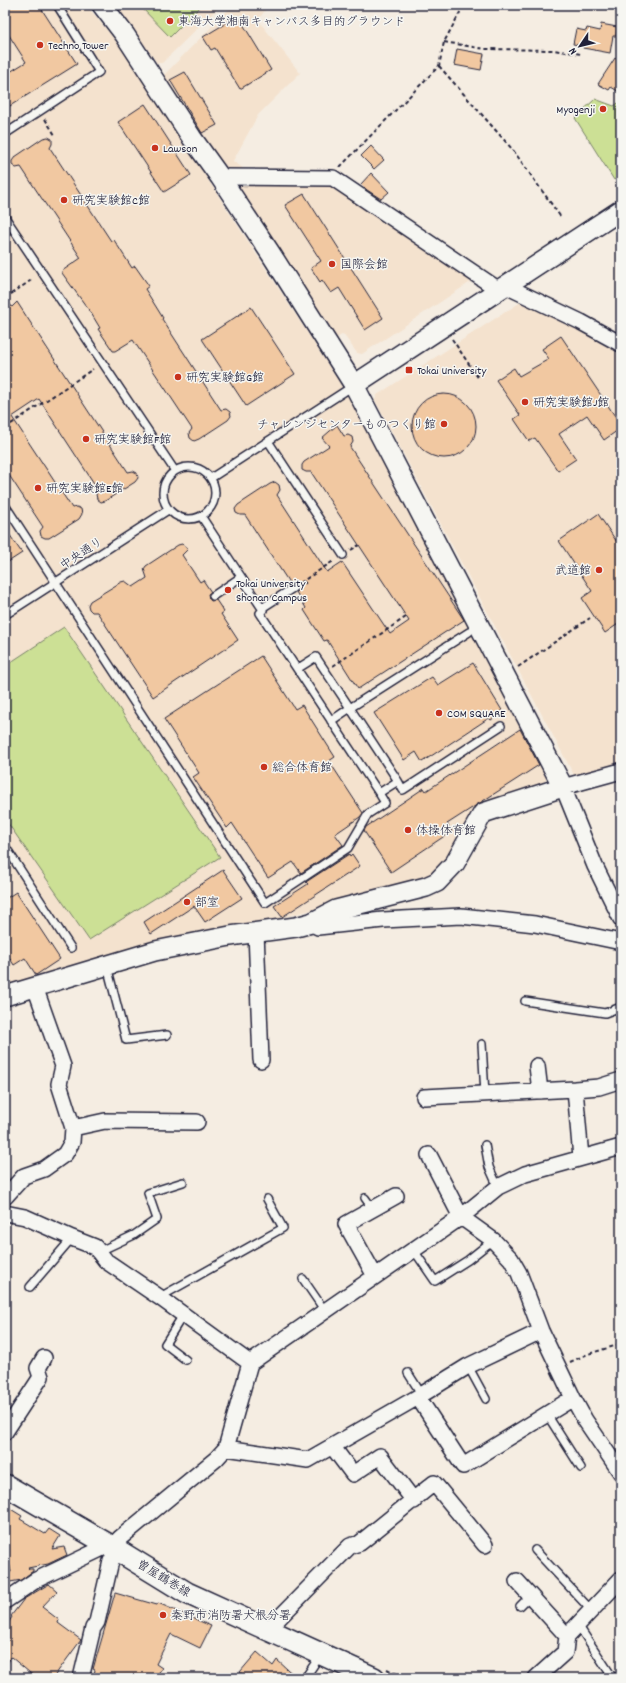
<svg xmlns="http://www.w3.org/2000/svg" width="626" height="1683" viewBox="0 0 626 1683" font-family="Dekko,'Klee One',sans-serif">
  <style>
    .built { fill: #f4e2ce }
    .green { fill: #cce095; stroke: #778168 }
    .building { fill: #f1c8a1; stroke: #22223b }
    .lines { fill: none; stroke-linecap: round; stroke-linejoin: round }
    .service-casing { stroke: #22223b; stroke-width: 10 }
    .minor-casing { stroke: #22223b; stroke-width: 18 }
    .tertiary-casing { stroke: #22223b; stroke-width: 22 }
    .secondary-casing { stroke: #22223b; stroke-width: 24 }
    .path { stroke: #22223b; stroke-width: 2; stroke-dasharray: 4 3; stroke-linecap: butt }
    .service { stroke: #f6f6f2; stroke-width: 7 }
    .minor { stroke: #f6f6f2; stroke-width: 15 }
    .tertiary { stroke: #f6f6f2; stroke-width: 19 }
    .secondary { stroke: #f6f6f2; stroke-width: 21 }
    .poi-dot { fill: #c8321e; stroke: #f6f6f2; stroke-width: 1.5 }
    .labels { text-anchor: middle; stroke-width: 3; stroke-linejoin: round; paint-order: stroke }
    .poi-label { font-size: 12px; fill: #22223b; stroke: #f6f6f2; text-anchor: start }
    .street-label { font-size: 12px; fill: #22223b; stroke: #f6f6f2 }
  </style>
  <rect width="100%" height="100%" fill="#f5ede2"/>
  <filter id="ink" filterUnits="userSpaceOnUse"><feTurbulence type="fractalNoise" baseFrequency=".025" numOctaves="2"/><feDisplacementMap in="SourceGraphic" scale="8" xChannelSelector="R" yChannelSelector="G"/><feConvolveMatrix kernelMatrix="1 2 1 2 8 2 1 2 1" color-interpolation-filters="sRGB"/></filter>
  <g filter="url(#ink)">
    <path class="built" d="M 5,5 L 86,5 L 125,52 L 345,391 L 548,771 L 546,780 L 539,786 L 482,809 L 438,873 L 404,886 L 5,989 Z
      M 114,5 L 221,5 L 162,63 L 157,63 L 132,27 Z
      M 233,5 L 269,5 L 258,20 L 300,73 L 258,115 L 233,161 L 247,171 L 222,170 L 161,78 Z
      M 231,179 L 332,183 L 475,279 L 362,354 L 357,353 L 343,334 L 337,338 Z
      M 524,300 L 621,350 L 621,766 L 575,777 L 375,400 L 377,395 Z"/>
    <path class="green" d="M 139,5 L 202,5 L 170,37 Z
      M 595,99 L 614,106 L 621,101 L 621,175 L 614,180 L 575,118 Z
      M 64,627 L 220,857 L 89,940 L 5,819 L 5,666 Z"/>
    <path class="building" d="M 5,5 L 39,5 L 77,64 L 5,109 L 5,75 L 26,62 L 5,29 Z
      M 238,16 L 271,70 L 240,89 L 215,48 L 211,50 L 203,37 Z
      M 601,24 L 617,27 L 616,36 L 613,36 L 610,53 L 583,48 L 583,46 L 573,44 L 576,29 L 586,31 L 587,28 L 600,31 Z
      M 457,49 L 484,54 L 481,70 L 454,65 Z
      M 615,58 L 621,62 L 621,93 L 611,87 L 609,90 L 598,84 Z
      M 185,72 L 217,125 L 202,133 L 170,80 Z
      M 145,104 L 191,175 L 164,192 L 118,122 Z
      M 48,137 L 52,139 L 52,144 L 50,148 L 111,241 L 114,240 L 132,268 L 135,266 L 149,286 L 145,289 L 163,318 L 162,319 L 221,410 L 226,409 L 230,412 L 231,416 L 228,420 L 199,439 L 194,441 L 190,438 L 189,433 L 192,429 L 133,340 L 115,351 L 113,351 L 98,329 L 100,328 L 91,313 L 62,273 L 62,271 L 81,258 L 21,167 L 16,168 L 12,165 L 12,161 L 15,157 L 43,138 Z
      M 371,146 L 384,160 L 374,169 L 361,156 Z
      M 371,173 L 389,192 L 381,199 L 367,190 L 361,184 Z
      M 304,194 L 383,318 L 365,330 L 339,288 L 331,293 L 322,280 L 320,282 L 311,268 L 321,261 L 285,205 Z
      M 5,297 L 12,307 L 17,302 L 128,472 L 133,471 L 137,473 L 138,478 L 135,482 L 105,501 L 101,502 L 97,499 L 96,494 L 99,491 L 39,399 L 12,417 L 72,508 L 77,507 L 81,509 L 82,514 L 79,519 L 49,538 L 45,538 L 41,536 L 40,531 L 43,527 L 5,469 Z
      M 251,307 L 295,374 L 246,406 L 202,339 Z
      M 561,336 L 621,425 L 621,428 L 604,440 L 587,415 L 559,434 L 576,459 L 558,471 L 535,438 L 529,441 L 514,419 L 520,415 L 496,380 L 514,368 L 519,376 L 549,359 L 542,349 Z
      M412 426a32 32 0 1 1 64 0a32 32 0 1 1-64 0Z
      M 337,425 L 344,436 L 348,435 L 352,437 L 353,442 L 350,447 L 464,620 L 358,689 L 327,640 L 324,641 L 304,610 L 306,608 L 296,592 L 298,588 L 297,585 L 293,583 L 290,584 L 245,515 L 240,515 L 236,513 L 235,509 L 238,505 L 270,484 L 275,482 L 279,485 L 280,490 L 277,495 L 327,572 L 342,562 L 390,634 L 409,621 L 311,472 L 306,472 L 302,470 L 302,465 L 304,462 L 329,446 L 322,438 Z
      M 598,514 L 621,548 L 621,622 L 605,633 L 582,598 L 592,591 L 559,541 Z
      M 5,528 L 22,553 L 5,564 Z
      M 182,544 L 188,549 L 182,555 L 200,582 L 203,580 L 211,592 L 208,594 L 209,598 L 211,601 L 216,600 L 224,612 L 221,614 L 238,640 L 153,697 L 97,612 L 92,612 L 89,609 L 88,605 L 90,601 L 121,582 L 125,581 L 133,587 L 147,578 L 144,569 L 146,566 L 178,545 Z
      M 261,656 L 295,709 L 302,705 L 335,757 L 329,761 L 363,813 L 360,817 L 335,834 L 343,845 L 301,873 L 293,862 L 268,878 L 232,823 L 227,828 L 193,777 L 199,773 L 164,719 Z
      M 473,663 L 503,712 L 491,720 L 489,718 L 422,762 L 416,752 L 404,760 L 374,713 L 432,677 L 438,685 Z
      M 520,729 L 539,765 L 447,824 L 452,831 L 391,872 L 364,831 L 366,827 L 424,788 L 426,791 Z
      M 349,854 L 350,856 L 352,854 L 360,866 L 282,917 L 274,906 L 308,884 L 306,882 Z
      M 223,870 L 242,898 L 205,922 L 194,906 L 151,934 L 144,922 Z
      M 16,892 L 60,959 L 36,975 L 25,958 L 14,965 L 5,951 L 5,899 Z
      M 9,1508 L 22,1516 L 20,1519 L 45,1534 L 49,1529 L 60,1536 L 52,1549 L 64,1547 L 67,1555 L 48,1564 L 28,1568 L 29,1569 L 33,1569 L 33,1571 L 21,1580 L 5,1583 L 5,1573 L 11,1572 L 5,1542 L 5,1514 Z
      M 49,1584 L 57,1591 L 42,1607 L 59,1620 L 58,1623 L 81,1640 L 53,1678 L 36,1678 L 11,1657 L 5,1667 L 5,1628 L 12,1617 L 11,1616 L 24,1599 Z
      M 115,1593 L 157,1605 L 158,1603 L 211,1626 L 200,1648 L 171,1634 L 156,1664 L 162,1668 L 155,1678 L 93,1678 L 95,1670 L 93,1669 Z
      M 257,1652 L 273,1666 L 277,1660 L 297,1678 L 247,1678 L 240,1672 Z"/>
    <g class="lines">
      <defs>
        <path id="service" d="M 5,134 L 99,72 L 57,5
          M 5,217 L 175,471
          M 268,441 L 343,555
          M163 493a26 26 0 1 1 52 0a26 26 0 1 1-52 0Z
          M 211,478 L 353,386
          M 5,505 L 265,903 L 348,848 L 368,814 L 385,803 L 379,793
          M 201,516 L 263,610 L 260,613 L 379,793 L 398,781 L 350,708 L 331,721
          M 213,596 L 241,577
          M 262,608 L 293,588
          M 5,615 L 168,510
          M 297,669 L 316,657 L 350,708 L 469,632
          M 398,781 L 403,790 L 501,726
          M 5,846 L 71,948
          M 107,966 L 126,1040 L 167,1035
          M 525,1001 L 605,1013 L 621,1007
          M 482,1044 L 485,1094
          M 485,1145 L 489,1167 L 498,1187
          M 365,1198 L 373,1209
          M 413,1249 L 435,1281 L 468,1260 L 493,1240
          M 100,1251 L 134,1235 L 157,1219 L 148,1193 L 183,1182
          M 303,1279 L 325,1311
          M 30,1287 L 72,1238
          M 160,1297 L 283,1228 L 267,1199
          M 183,1315 L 165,1344 L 186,1360
          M 468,1366 L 486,1399
          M 408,1373 L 422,1395
          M 546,1413 L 581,1468
          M 535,1550 L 591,1610
          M 520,1606 L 531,1595
          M 578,1625 L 613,1678
          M 305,1678 L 320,1656"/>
        <path id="minor" d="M 220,177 L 333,178 L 499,290
          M 506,286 L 581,322 L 621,344
          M 621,771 L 563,787 L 595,866 L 621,919
          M 311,923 L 318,927 L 383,920 L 461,916 L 535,924 L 621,942
          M 256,932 L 261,1060
          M 537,1066 L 540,1091
          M 575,1089 L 581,1158
          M 424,1097 L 575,1089 L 599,1087 L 621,1080
          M 73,1128 L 105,1121 L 197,1122
          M 429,1155 L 461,1217 L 493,1240 L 511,1259 L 519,1273 L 541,1331 L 573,1398 L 585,1420 L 621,1473
          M 5,1197 L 24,1176 L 44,1169 L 65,1154 L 72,1142 L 73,1128 L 59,1084 L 63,1066 L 35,987
          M 5,1213 L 25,1217 L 72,1238 L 95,1247 L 106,1261 L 159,1297 L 250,1363
          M 375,1276 L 346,1224 L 396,1196
          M 418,1397 L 463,1466 L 573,1398
          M 5,1432 L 41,1377 L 38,1368 L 44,1358
          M 332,1446 L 353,1474 L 380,1456 L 414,1501
          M 226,1448 L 308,1460 L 418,1397 L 468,1366 L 541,1331
          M 112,1547 L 120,1538 L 216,1459 L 226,1448 L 250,1363 L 461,1217 L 498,1187 L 525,1174 L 621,1147
          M 517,1581 L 567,1636
          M 5,1601 L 36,1580 L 109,1545
          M 269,1631 L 276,1621 L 350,1546 L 360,1543 L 434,1483 L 485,1545
          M 81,1678 L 93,1628 L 97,1622 L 111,1561 L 117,1550
          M 536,1678 L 565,1652 L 567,1636 L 621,1579"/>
        <path id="tertiary" d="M 354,385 L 621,210
          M 5,996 L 155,951 L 230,936 L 296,927 L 311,923 L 336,910 L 426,887 L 437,882 L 455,863 L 483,813 L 563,787 L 354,385 L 271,254 L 220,177 L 192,138 L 125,35 L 102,5"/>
        <path id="secondary" d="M 5,1485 L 109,1545 L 187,1593 L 374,1678"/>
      </defs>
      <use href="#service" class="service-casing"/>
      <use href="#minor" class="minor-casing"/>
      <use href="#tertiary" class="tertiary-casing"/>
      <use href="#secondary" class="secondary-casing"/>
      <path class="path" d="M 444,42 L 485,49 L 553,50 L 581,54
        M 439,66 L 513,150 L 560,216
        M 45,119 L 55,135
        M 340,167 L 439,66 L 444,42 L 464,5
        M 5,298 L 33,279
        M 452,339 L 479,379
        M 5,428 L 93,369
        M 351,550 L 359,545
        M 303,581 L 307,585
        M 300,583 L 335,560
        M 333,666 L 406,617
        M 518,667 L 590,618
        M 570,1362 L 588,1354 L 621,1344
        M 387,1669 L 405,1678"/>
      <use href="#service" class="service"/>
      <use href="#minor" class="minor"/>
      <use href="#tertiary" class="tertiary"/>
      <use href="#secondary" class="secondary"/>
    </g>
  </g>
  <g class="poi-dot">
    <circle cx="170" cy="21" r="4"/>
    <circle cx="40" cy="45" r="4"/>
    <circle cx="603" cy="109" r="4"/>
    <circle cx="155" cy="148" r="4"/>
    <circle cx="64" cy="200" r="4"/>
    <circle cx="332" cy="264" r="4"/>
    <rect x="405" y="366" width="8" height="8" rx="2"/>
    <circle cx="178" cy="377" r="4"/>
    <circle cx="525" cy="402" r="4"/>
    <circle cx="444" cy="424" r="4"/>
    <circle cx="86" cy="439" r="4"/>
    <circle cx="38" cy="488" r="4"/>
    <circle cx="599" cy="570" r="4"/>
    <circle cx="228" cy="590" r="4"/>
    <circle cx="439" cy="713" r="4"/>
    <circle cx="264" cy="767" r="4"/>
    <circle cx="408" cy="830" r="4"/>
    <circle cx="187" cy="902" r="4"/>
    <circle cx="163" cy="1615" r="4"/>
  </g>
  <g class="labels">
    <g class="poi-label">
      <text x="178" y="25">東海大学湘南キャンパス多目的グラウンド</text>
      <text x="48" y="49">Techno Tower</text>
      <text x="595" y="113" text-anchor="end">Myogenji</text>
      <text x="163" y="152">Lawson</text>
      <text x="72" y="204">研究実験館C館</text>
      <text x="340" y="268">国際会館</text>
      <text x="417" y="374">Tokai University</text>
      <text x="186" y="381">研究実験館G館</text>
      <text x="533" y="406">研究実験館J館</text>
      <text x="436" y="428" text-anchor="end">チャレンジセンターものつくり館</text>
      <text x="94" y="443">研究実験館F館</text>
      <text x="46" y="492">研究実験館E館</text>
      <text x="591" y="574" text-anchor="end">武道館</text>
      <text x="236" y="587">Tokai University<tspan x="236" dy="14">Shonan Campus</tspan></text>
      <text x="447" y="717">COM SQUARE</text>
      <text x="272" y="771">総合体育館</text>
      <text x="416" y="834">体操体育館</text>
      <text x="195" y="906">部室</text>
      <text x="171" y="1619">秦野市消防署大根分署</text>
    </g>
    <g class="street-label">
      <text transform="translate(81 553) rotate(-33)" y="4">中央通り</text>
      <text transform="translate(164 1578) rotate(31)" y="4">曽屋鶴巻線</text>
    </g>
  </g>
  <rect width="626" height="1683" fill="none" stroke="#f6f6f2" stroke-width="20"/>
  <rect x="10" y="10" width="606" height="1663" fill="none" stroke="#22223b" stroke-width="1.5" filter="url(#ink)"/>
  <g transform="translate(580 46) rotate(235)" stroke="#f6f6f2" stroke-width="3" paint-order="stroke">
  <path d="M0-3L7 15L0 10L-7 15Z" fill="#22223b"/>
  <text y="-6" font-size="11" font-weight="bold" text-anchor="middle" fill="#22223b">N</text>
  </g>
</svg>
